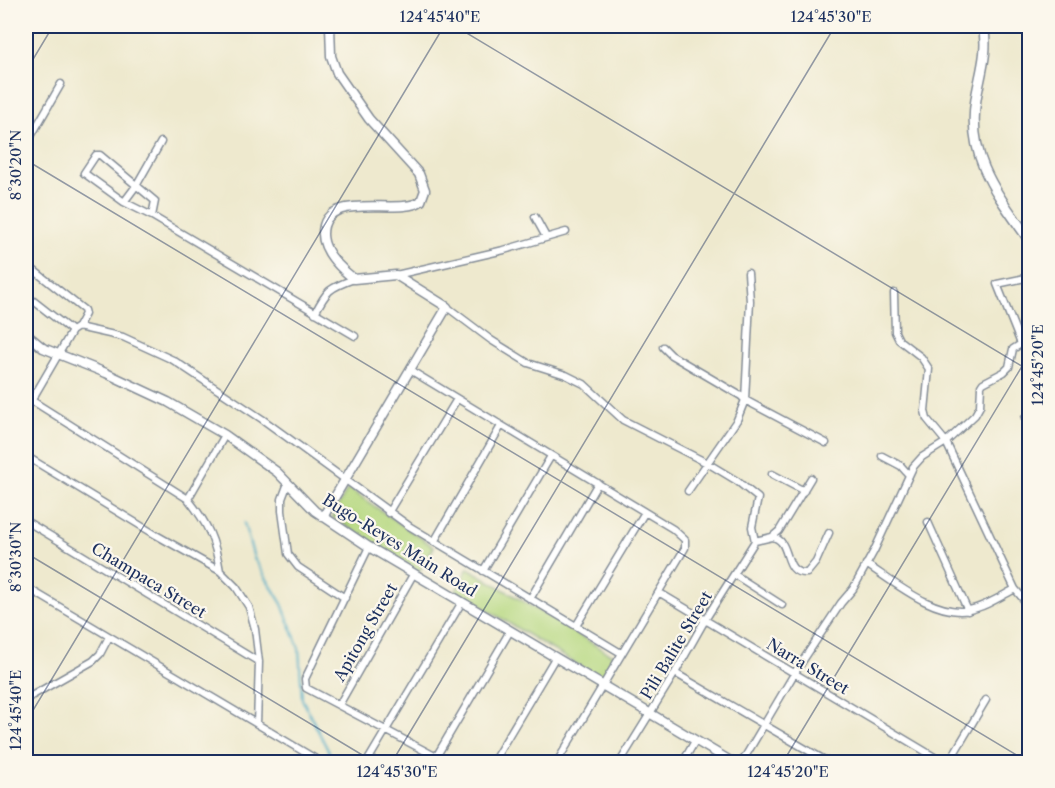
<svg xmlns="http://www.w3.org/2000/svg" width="1055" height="788" viewBox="0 0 1055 788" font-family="'Libre Caslon Text',serif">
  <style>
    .green { fill: #b6d880; stroke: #68846f; stroke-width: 1.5 }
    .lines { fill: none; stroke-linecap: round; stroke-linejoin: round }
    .stream { stroke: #48abc7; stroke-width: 2 }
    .minor-casing { stroke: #848c96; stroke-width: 9 }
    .tertiary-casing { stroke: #848c96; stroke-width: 11 }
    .secondary-casing { stroke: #848c96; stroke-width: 12 }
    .minor { stroke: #fff; stroke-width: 6 }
    .tertiary { stroke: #fff; stroke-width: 8 }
    .secondary { stroke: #fff; stroke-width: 9 }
    .ticks { fill: none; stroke: #1b2f5e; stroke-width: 1.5; stroke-opacity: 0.45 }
    .labels { text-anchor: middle; stroke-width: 4.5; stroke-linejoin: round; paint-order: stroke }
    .street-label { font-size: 16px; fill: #1b2f5e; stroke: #fbf7ec }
    .neatline { fill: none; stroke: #1b2f5e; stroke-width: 2 }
    .ticks-label { font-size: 15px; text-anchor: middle; fill: #1b2f5e }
  </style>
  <rect width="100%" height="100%" fill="#fbf7ec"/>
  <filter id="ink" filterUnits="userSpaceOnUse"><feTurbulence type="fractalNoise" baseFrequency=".0167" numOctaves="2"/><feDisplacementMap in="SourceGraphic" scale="12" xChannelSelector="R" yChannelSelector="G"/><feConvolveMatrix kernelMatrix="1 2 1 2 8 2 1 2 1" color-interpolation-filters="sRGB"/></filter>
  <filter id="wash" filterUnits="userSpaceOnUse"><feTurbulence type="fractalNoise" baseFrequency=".008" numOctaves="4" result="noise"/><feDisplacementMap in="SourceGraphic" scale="24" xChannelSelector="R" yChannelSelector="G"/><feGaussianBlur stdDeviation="1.35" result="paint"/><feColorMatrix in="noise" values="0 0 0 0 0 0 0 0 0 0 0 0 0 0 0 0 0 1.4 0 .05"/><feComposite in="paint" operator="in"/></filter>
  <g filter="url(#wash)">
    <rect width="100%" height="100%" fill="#eee9ce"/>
    <path class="green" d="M 348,488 L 434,547 L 419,572 L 332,517 Z
      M 468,568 L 617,658 L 604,681 L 456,591 Z"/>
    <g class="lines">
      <path class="stream" d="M 244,523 L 254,558 L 282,604 L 299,648 L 302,699 L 334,762"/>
    </g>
  </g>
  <g filter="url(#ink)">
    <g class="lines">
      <defs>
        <path id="minor" d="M 26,145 L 61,84
          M 124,202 L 136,186 L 161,142
          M 152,216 L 155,201 L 100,155 L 96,155 L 84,173 L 124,202 L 152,216 L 355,336
          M 535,217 L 546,237
          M 26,264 L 84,310 L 85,314 L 78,327
          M 396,275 L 504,250 L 566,232
          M 894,293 L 895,332 L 899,340 L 921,357 L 929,369 L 925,411 L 927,419 L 946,442 L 1015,589 L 1030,607
          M 26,295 L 72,331
          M 447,307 L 491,340 L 528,363 L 566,375 L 584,384 L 623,420 L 709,464 L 737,481 L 758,498 L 752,527 L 755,541
          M 315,313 C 327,290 329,288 354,279
          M 1021,344 L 997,284 L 1030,277
          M 663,347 L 671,355 L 741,396 L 745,400 L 826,443
          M 410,370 L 673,529 L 685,540 L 685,548 L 557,762
          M 31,400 L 188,499 C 208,524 215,540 220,571
          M 26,410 L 72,331 L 78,327 L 123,337 L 173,360 L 262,419 L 409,526 L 621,653
          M 1025,418 L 1030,416
          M 26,456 L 156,535 L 220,571 L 236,587 L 249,607 L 255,629 L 259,662 L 257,724
          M 882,456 L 901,466 L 909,475
          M 772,474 L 804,491
          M 288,483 L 282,499 L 282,511 L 288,554 L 298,567 L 345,598
          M 688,491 L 737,420 L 745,400 L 750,301 L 748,273
          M 188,499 L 225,435
          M 388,513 L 457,399
          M 26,521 L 259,662
          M 928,522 L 968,611
          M 772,537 C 793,540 781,575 807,573 L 816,562 L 829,533
          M 755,541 L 772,537 L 779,531 L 811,478
          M 434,542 L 501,426
          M 369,547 L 305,679 L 306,688 L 446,762
          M 866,564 C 894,582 935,617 969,610 C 985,607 1000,597 1015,589
          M 483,571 L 551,456
          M 735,575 L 782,605
          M 26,587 L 321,762
          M 660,593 L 943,762
          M 530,599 L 598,483
          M 576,626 L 645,512
          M 675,673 L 828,762
          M 26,699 L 93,661 L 100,654 L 109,637
          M 339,705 L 414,573
          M 436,757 L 510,631
          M 367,762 L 462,602
          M 493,762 L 555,658
          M 620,762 L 675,673 L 705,620 L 755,541
          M 683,762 L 695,741
          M 742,762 L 794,674 L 841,603 L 853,589 L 874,551 L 913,467 L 922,457 L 946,442 L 975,415 L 980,406 L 981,386 L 983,383 L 1004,372 L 1009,367 L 1013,349 L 1021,344 L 1030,343
          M 949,762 L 986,700"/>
        <path id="tertiary" d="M 26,334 L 43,348 L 106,373 L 168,402 L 225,435 L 277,472 L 315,511 L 369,547 L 732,762
          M 323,517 L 447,307 L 396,275 L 354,279 C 340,268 323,252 323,234 C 323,188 399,217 421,201 L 425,190 L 419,174 L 369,119 L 337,73 L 331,56 L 330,26"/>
        <path id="secondary" d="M 983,26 C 989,51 980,74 976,99 C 966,158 998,195 1030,241"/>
      </defs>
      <use href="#minor" class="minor-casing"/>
      <use href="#tertiary" class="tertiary-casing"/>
      <use href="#secondary" class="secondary-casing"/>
      <use href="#minor" class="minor"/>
      <use href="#tertiary" class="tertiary"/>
      <use href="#secondary" class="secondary"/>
    </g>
  </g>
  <path class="ticks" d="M 455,26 L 1030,371M 26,71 L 53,26M 26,160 L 1028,762M 26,553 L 374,762M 26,722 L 444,26M 392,762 L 835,26M 783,762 L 1030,353"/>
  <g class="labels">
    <g class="street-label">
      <text transform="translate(400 545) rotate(32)" y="6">Bugo-Reyes Main Road</text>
      <text transform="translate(149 580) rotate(31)" y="6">Champaca Street</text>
      <text transform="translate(365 632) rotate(-60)" y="6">Apitong Street</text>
      <text transform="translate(676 645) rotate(-59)" y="6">Pili Balite Street</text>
      <text transform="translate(808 666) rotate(31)" y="6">Narra Street</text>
    </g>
  </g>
  <rect width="1055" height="788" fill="none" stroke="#fbf7ec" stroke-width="66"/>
  <rect x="33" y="33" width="989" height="722" class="neatline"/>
  <g class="ticks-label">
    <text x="440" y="22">124°45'40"E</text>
    <text x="831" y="22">124°45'30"E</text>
    <text transform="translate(16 165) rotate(-90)" y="5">8°30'20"N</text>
    <text transform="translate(1038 365) rotate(-90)" y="5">124°45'20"E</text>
    <text transform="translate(16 557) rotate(-90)" y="5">8°30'30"N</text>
    <text transform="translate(16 710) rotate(-90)" y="5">124°45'40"E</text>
    <text x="397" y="777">124°45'30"E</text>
    <text x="788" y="777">124°45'20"E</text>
  </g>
</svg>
